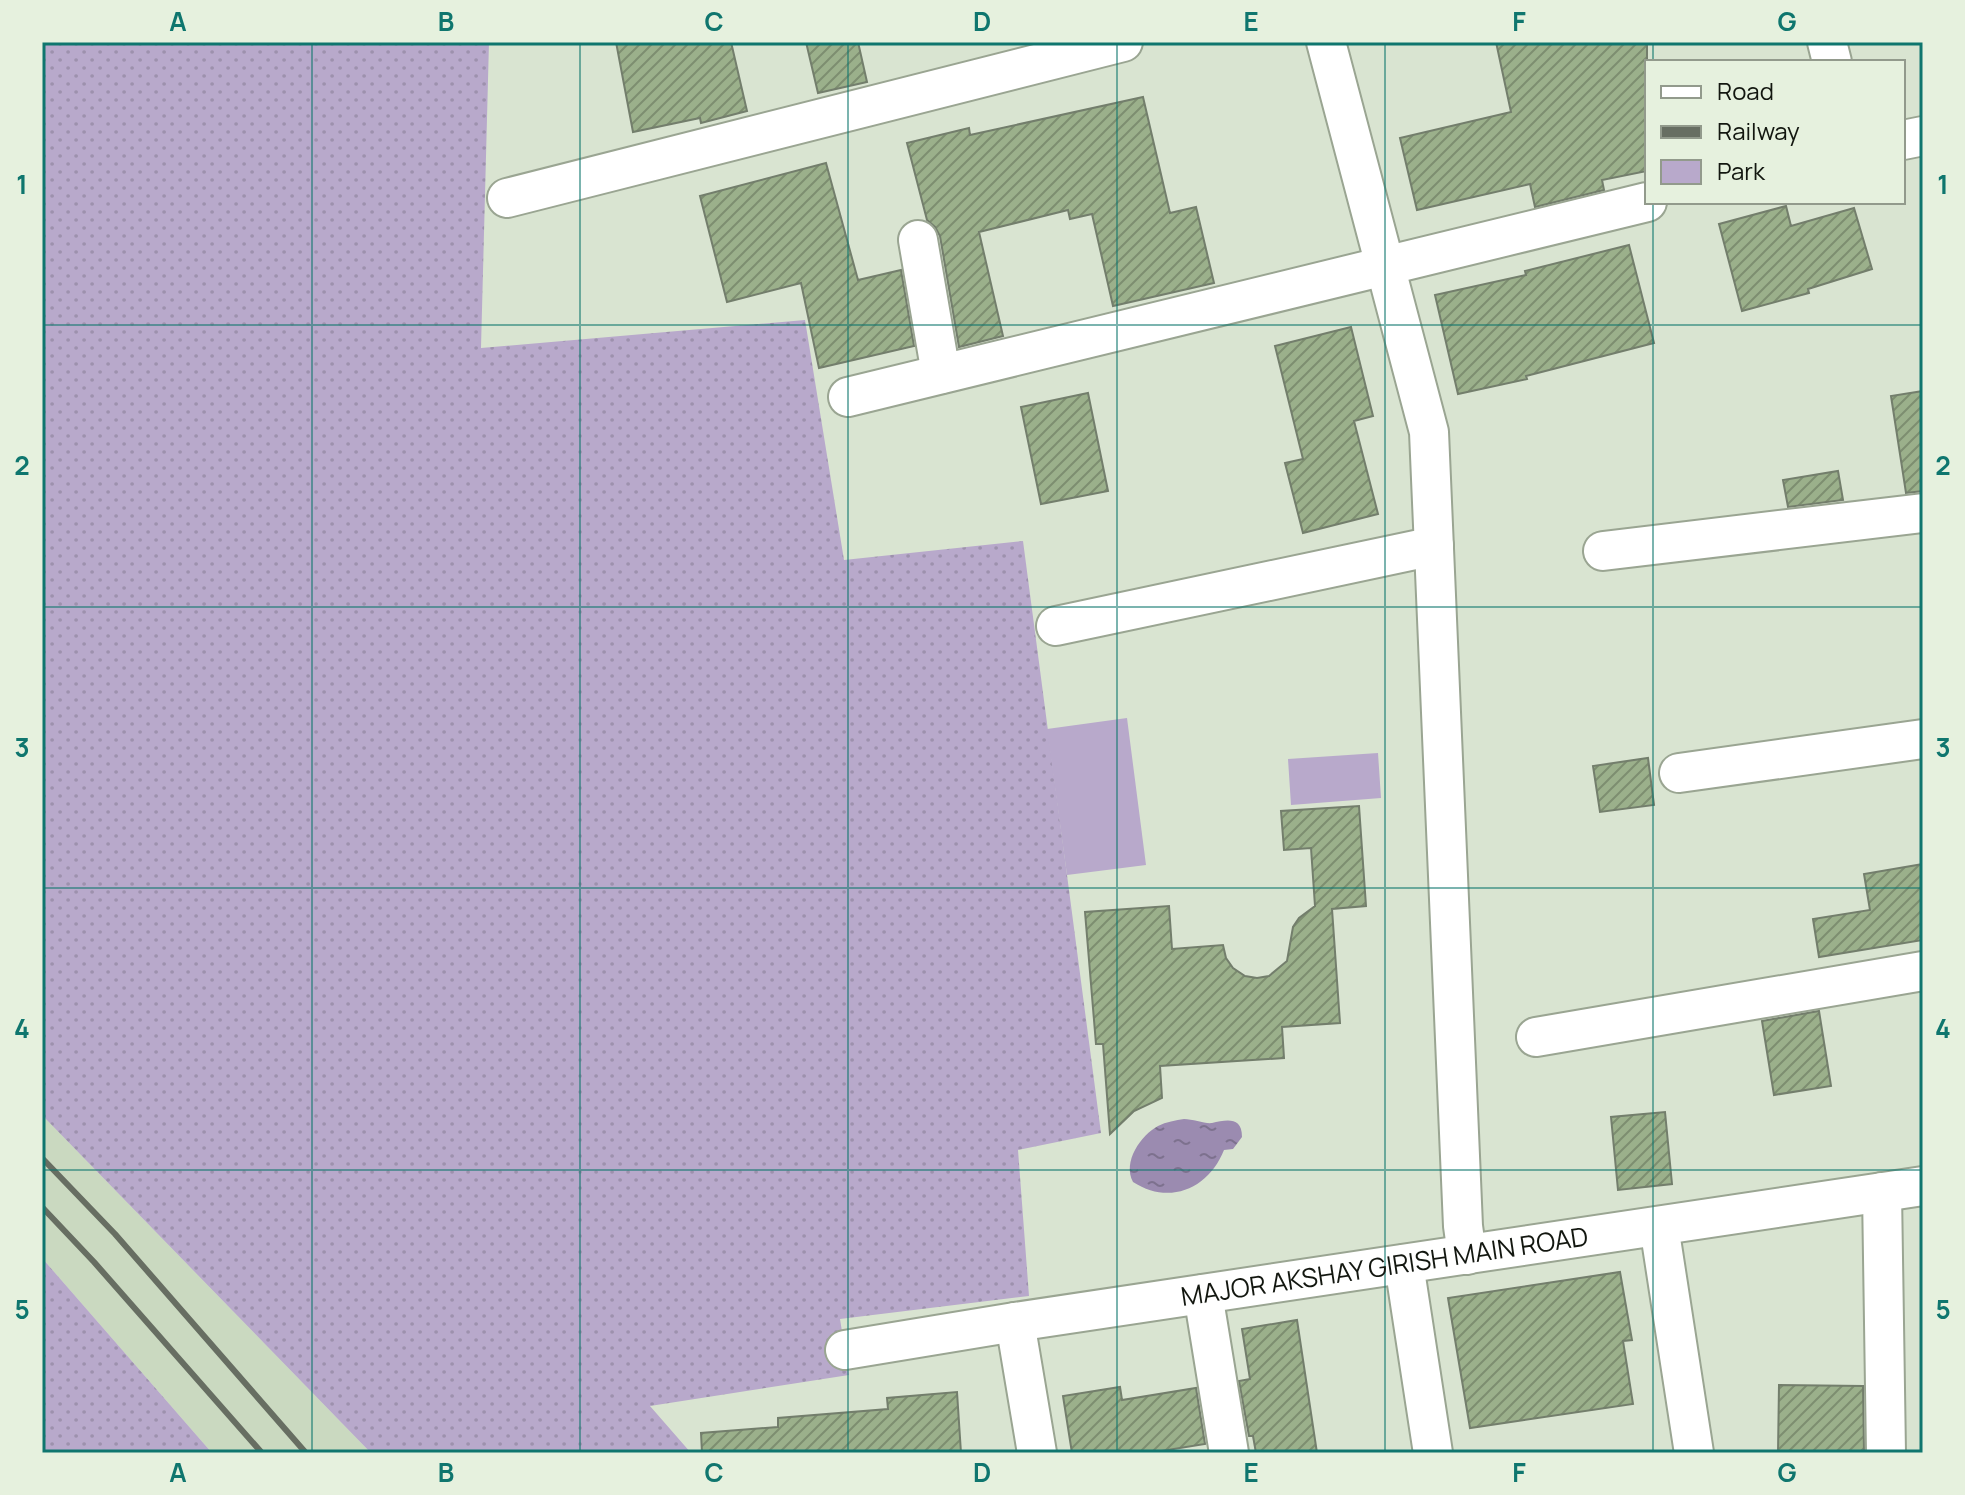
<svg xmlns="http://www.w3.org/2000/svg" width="1965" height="1495" viewBox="0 0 1965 1495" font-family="Manrope,sans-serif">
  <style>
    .built { fill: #cad9c0 }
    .grass { fill: url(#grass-dots) }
    .park { fill: #b8a9cb }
    .water { fill: url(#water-ripples) }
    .building { fill: url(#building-hatch); stroke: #737e6c; stroke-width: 2 }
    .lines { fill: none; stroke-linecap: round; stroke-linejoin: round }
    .minor-casing { stroke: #9aa592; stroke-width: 42 }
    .minor { stroke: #fff; stroke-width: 38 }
    .rail { stroke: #676e62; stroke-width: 6 }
    .grid { fill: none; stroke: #0f766e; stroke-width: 2; stroke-opacity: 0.55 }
    .labels { text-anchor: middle; stroke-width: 6; stroke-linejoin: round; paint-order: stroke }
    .street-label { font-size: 26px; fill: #131710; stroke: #e6f1de }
    .neatline { fill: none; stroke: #0f766e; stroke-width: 3 }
    .grid-label { font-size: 26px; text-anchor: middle; font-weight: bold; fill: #0f766e }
  </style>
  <defs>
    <pattern id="grass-dots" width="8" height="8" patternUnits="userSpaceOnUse" patternTransform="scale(2)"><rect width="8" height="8" fill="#b8a9cb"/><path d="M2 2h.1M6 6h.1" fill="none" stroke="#9d91ad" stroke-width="1.8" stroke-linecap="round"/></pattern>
    <pattern id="water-ripples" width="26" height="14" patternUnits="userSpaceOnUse" patternTransform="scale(2)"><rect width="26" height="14" fill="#9b8bb0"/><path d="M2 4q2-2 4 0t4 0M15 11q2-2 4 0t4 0" fill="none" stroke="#7d718e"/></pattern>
    <pattern id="building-hatch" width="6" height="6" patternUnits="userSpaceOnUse" patternTransform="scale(2)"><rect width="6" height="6" fill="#9bb08b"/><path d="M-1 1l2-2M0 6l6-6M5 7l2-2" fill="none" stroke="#7d8e70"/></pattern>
  </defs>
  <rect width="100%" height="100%" fill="#d9e4d1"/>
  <path class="built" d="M 42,1115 L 371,1453 L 212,1453 L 42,1258 Z"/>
  <path class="grass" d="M 42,42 L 489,42 L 481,348 L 805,320 L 844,560 L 1023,541 L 1101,1133 L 1018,1150 L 1029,1296 L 840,1319 L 849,1375 L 650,1406 L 691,1453 L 371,1453 L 42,1115 Z
    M 42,1258 L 212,1453 L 42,1453 Z"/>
  <path class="park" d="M 1127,718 L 1146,865 L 1067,875 L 1047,729 Z
    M 1378,753 L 1381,798 L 1291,805 L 1288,759 Z"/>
  <path class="water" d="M 1184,1119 C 1193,1119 1205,1124 1212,1123 C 1226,1120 1242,1116 1242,1137 L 1233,1149 L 1224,1150 C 1209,1188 1170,1206 1133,1182 C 1122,1162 1141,1135 1158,1126 C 1166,1122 1176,1120 1184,1119 Z"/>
  <path class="building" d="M 616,42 L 731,42 L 747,111 L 701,123 L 700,118 L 633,132 Z
    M 806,42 L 858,42 L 867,82 L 818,93 Z
    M 1496,42 L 1647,42 L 1647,171 L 1602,180 L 1604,190 L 1535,207 L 1530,184 L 1417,210 L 1400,138 L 1511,112 Z
    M 1143,97 L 1170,213 L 1196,207 L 1214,283 L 1113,306 L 1092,214 L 1070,219 L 1068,210 L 979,232 L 1003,336 L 959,347 L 940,236 L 935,227 L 927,220 L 907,143 L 969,128 L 970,135 Z
    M 826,163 L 858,280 L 901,270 L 914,346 L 819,368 L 801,283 L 727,302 L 700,196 Z
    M 1786,206 L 1791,226 L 1854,208 L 1872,269 L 1808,289 L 1809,293 L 1742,311 L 1719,224 Z
    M 1629,245 L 1654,343 L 1526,376 L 1527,379 L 1458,394 L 1435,295 L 1526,275 L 1525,271 Z
    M 1351,327 L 1373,416 L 1354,421 L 1378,514 L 1303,533 L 1285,463 L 1303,459 L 1275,346 Z
    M 1923,391 L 1923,491 L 1906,493 L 1891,396 Z
    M 1088,393 L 1108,491 L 1041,504 L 1021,407 Z
    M 1838,471 L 1843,500 L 1788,507 L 1783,480 Z
    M 1648,758 L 1654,805 L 1600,812 L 1593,766 Z
    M 1359,806 L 1366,906 L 1332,909 L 1340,1023 L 1282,1027 L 1284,1058 L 1160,1066 L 1162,1098 L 1134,1111 L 1110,1134 L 1103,1044 L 1096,1044 L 1085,912 L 1169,906 L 1172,949 L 1223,945 L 1226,958 L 1233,968 L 1245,976 L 1257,978 L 1269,976 L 1287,961 L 1293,927 L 1299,918 L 1315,906 L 1311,848 L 1284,850 L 1281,811 Z
    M 1923,864 L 1923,940 L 1819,957 L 1813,919 L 1870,910 L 1864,874 Z
    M 1819,1011 L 1831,1086 L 1774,1095 L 1762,1021 Z
    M 1665,1112 L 1672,1184 L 1618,1190 L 1611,1117 Z
    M 1620,1272 L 1632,1340 L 1623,1341 L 1633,1404 L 1470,1428 L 1448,1298 Z
    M 1297,1320 L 1317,1453 L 1256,1453 L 1253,1436 L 1249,1436 L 1239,1381 L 1250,1379 L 1242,1329 Z
    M 1779,1385 L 1863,1386 L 1864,1453 L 1778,1453 Z
    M 1120,1387 L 1122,1400 L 1196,1388 L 1205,1444 L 1149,1453 L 1072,1453 L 1063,1396 Z
    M 957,1392 L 961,1453 L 702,1453 L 701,1433 L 778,1427 L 778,1418 L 888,1409 L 887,1398 Z"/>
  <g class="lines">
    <defs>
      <g id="minor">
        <path d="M 1326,42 L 1429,432 L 1463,1226 L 1467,1255"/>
        <path d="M 1827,42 L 1832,62"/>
        <path d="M 1903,140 L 1923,136"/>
        <path d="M 507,198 L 1123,42"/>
        <path d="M 918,240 L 941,374"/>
        <path d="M 848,397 L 1647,202"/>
        <path d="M 1603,551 L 1923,513"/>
        <path d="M 1056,626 L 1434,546"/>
        <path d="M 1679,773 L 1923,739"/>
        <path d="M 1536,1037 L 1923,971"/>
        <path d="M 1882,1192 L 1886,1453"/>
        <path d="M 1659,1226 L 1694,1453"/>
        <path d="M 1404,1264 L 1433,1453"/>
        <path d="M 1203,1294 L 1229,1453"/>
        <path d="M 1015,1322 L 1037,1453"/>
        <path id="s1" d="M 845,1350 L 1015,1322 L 1923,1186"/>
      </g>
    </defs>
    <use href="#minor" class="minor-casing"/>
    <use href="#minor" class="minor"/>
    <path class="rail" d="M 42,1158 L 115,1234 L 306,1453
      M 42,1207 L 94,1262 L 262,1453"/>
  </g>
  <path class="grid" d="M 312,42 L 312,1453M 580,42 L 580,1453M 848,42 L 848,1453M 1117,42 L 1117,1453M 1385,42 L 1385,1453M 1653,42 L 1653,62M 1653,202 L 1653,1453M 42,325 L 1923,325M 42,607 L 1923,607M 42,888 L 1923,888M 42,1170 L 1923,1170"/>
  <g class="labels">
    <g class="street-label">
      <text dy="9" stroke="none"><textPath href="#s1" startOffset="546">MAJOR AKSHAY GIRISH MAIN ROAD</textPath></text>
    </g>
  </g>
  <rect width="1965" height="1495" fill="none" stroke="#e6f1de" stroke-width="88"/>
  <rect x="1645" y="60" width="260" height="144" fill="#e6f1de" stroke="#929a8c" stroke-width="2"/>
  <rect x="1661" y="86" width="40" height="12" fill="#ffffff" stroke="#929a8c" stroke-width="2"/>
  <text x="1717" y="100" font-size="24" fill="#131710">Road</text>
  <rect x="1661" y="126" width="40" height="12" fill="#676e62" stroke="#929a8c" stroke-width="2"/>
  <text x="1717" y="140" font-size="24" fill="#131710">Railway</text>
  <rect x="1661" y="160" width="40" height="24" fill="#b8a9cb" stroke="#929a8c" stroke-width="2"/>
  <text x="1717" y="180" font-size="24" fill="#131710">Park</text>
  <rect x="44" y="44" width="1877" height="1407" class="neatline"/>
  <g class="grid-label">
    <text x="178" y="31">A</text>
    <text x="446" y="31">B</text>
    <text x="714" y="31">C</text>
    <text x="982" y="31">D</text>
    <text x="1251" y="31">E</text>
    <text x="1519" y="31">F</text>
    <text x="1787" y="31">G</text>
    <text x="22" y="194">1</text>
    <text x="1943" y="194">1</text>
    <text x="22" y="475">2</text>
    <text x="1943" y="475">2</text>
    <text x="22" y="757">3</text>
    <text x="1943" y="757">3</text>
    <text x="22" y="1038">4</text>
    <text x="1943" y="1038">4</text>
    <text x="22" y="1319">5</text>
    <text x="1943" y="1319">5</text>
    <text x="178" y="1482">A</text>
    <text x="446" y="1482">B</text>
    <text x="714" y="1482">C</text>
    <text x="982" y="1482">D</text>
    <text x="1251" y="1482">E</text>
    <text x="1519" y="1482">F</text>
    <text x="1787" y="1482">G</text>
  </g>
</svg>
